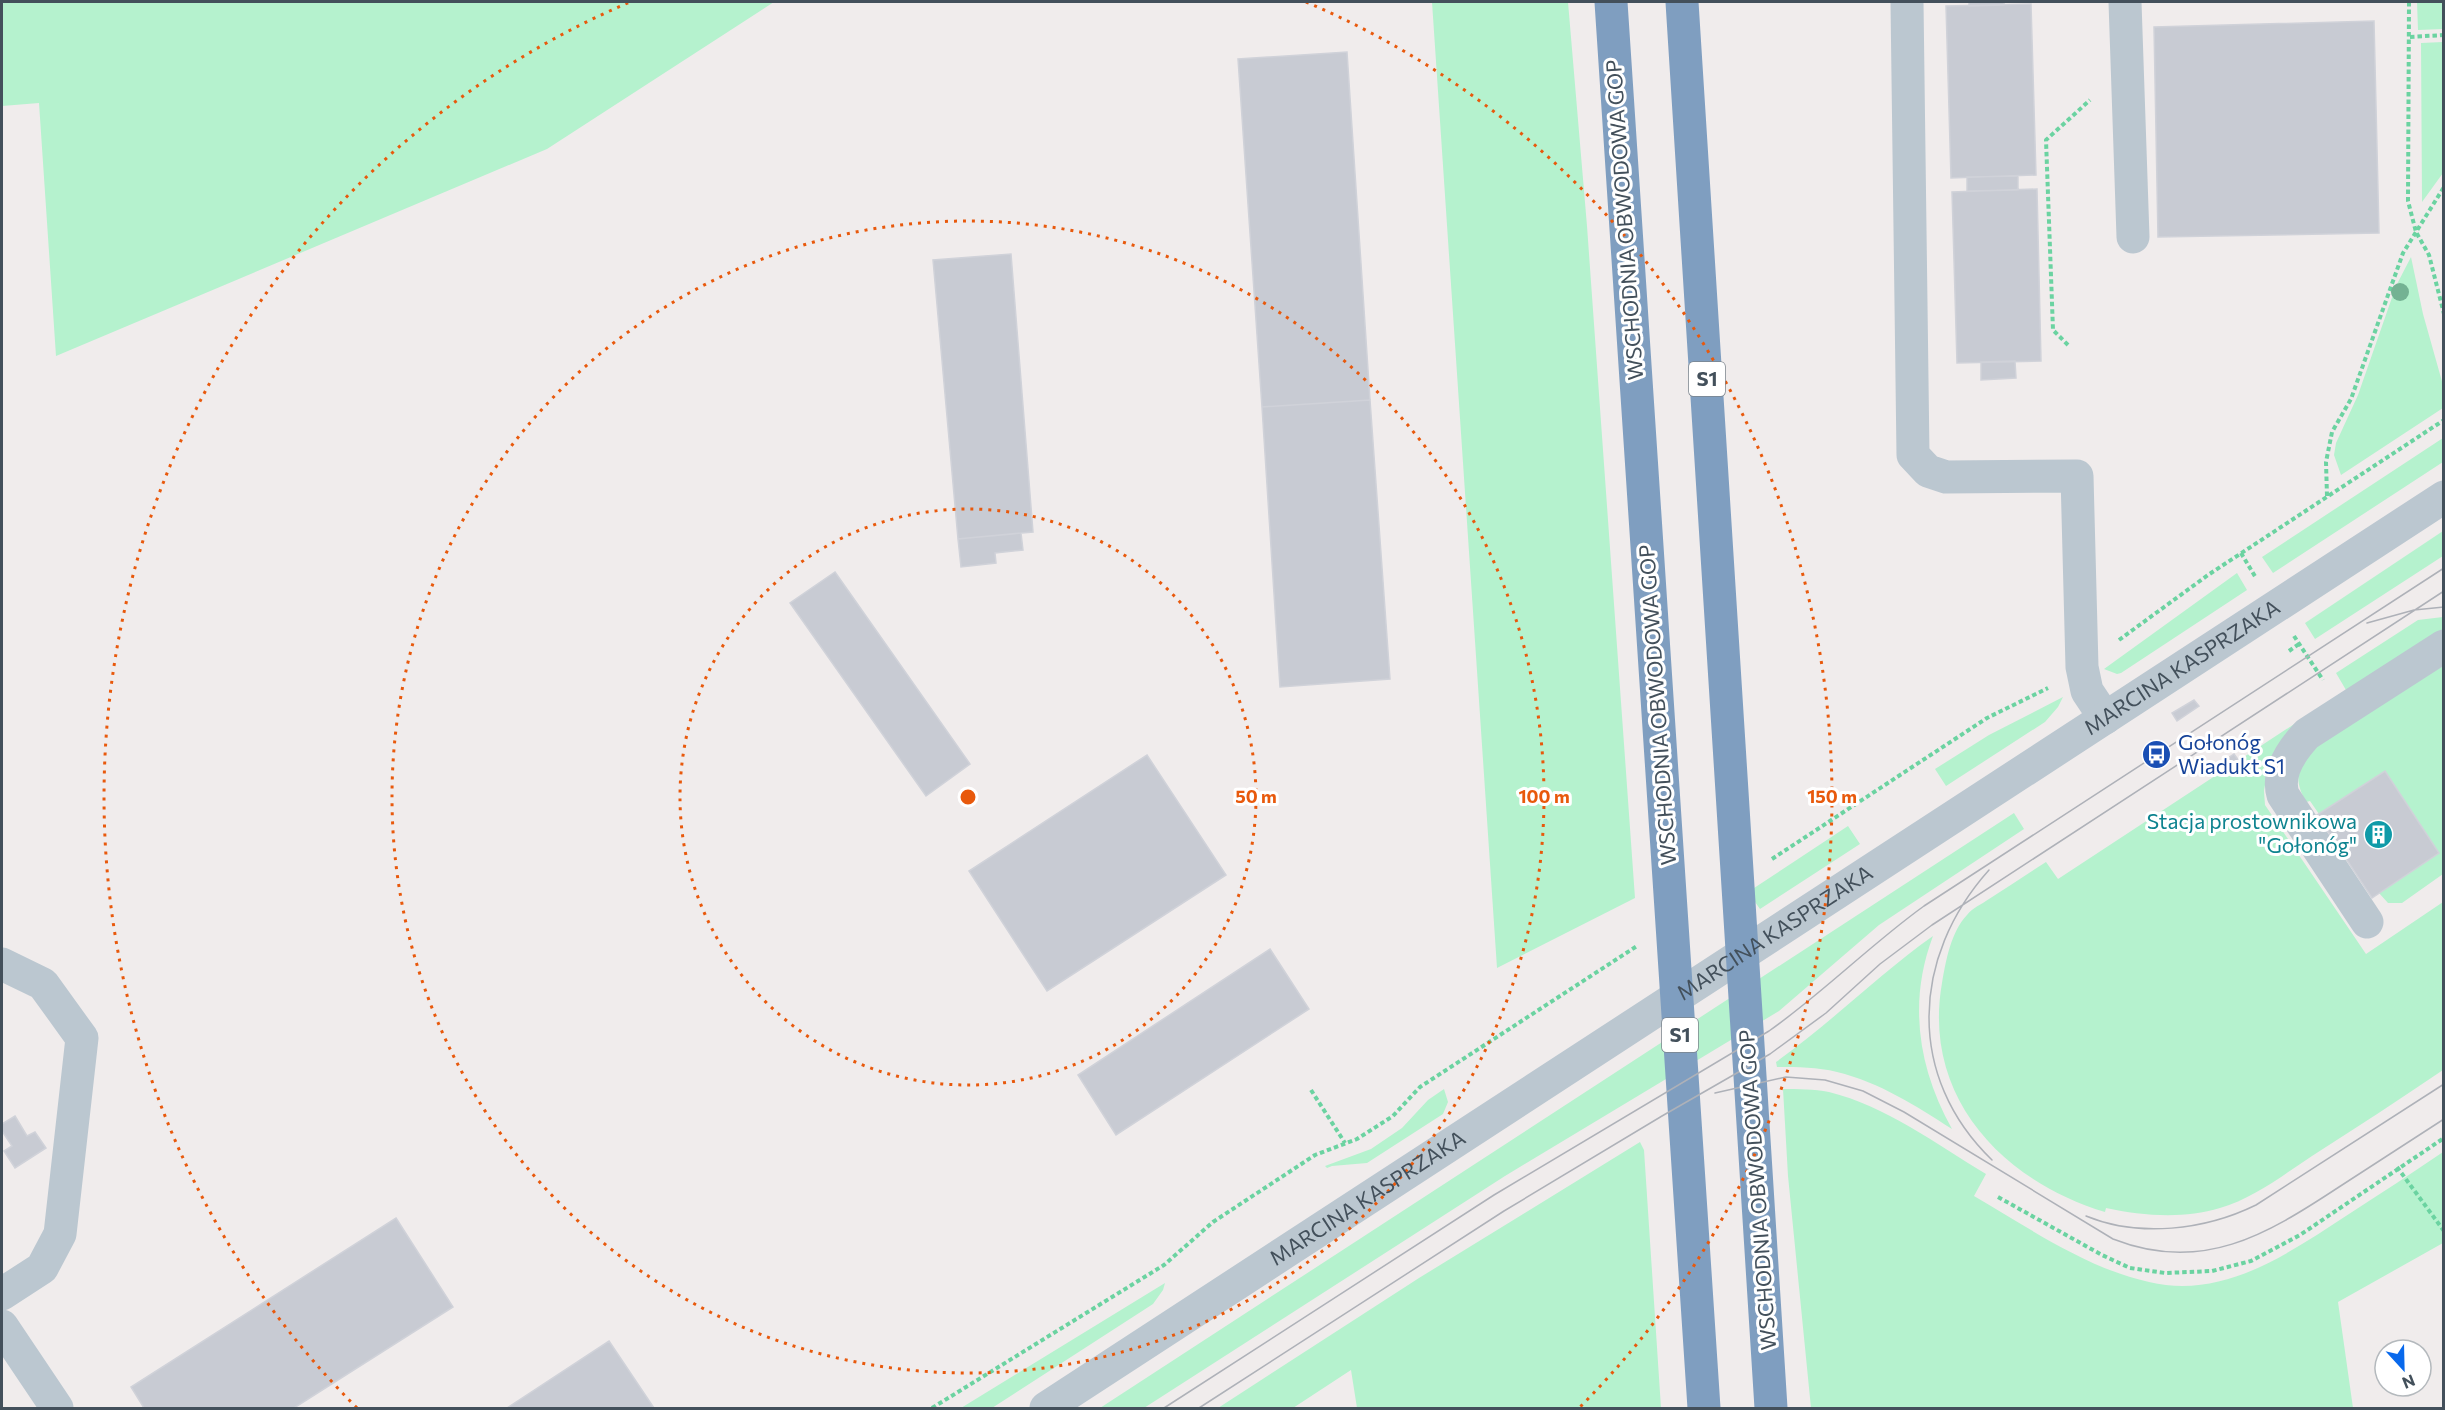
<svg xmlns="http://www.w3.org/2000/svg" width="2445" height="1410" viewBox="0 0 2445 1410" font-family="Commissioner,sans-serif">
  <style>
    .green { fill: #b5f2ce }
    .building { fill: #c8cbd3; stroke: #d0d2d9; stroke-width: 1.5 }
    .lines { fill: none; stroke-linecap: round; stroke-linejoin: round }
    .path { stroke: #6bd3a1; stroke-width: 4; stroke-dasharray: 4.5 3; stroke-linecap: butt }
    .minor { stroke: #bbc7d0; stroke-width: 33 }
    .highway { stroke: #7f9ec0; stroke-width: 33 }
    .tram { stroke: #aeb1b8; stroke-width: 1.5 }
    .tree { fill: #74b293 }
    .ring { fill: none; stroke: #e8590c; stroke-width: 3; stroke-dasharray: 3 6 }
    .labels { text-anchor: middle; stroke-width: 6; stroke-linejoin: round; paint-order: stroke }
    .shield { fill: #fff; stroke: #7b848c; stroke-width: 1.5 }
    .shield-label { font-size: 20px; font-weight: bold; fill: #43505b }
    .street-label { font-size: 21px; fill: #43505b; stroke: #fff }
    .transit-label { font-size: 21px; fill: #164399; stroke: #fff; text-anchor: start }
    .culture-label { font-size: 21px; fill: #0d838f; stroke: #fff; text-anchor: end }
    .centre { fill: #e8590c; stroke: #fff; stroke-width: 3 }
    .ring-label { font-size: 18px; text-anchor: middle; font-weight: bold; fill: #e8590c; stroke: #fff; stroke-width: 6; stroke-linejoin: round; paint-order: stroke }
  </style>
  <rect width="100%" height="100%" fill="#f0ecec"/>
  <path class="green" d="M 2,2 L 774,2 L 547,149 L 56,356 L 39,103 L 2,106 Z
    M 1432,2 L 1568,2 L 1587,226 L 1635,898 L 1497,968 Z
    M 2417,2 L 2443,2 L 2443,29 L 2418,30 Z
    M 2443,42 L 2443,173 L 2422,202 L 2421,43 Z
    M 2411,257 L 2423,314 L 2443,385 L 2443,408 L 2341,475 L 2334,455 L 2336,443 L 2358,395 L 2396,286 Z
    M 2443,438 L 2443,462 L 2273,573 L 2262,557 Z
    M 2443,531 L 2443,556 L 2315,639 L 2305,623 Z
    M 2237,573 L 2247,590 L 2121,673 L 2117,674 L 2104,669 Z
    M 2443,617 L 2443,632 L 2266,779 L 2264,791 L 2265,805 L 2366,954 L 2443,902 L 2443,1070 C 2400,1099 2356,1128 2312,1156 C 2283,1175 2254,1198 2220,1208 C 2184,1219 2143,1216 2106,1208 L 2105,1212 C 2002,1181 1922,1096 1942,983 C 1946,960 1951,932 1967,915 C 1972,908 1982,904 1989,899 C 2008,887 2027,874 2046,862 L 2058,879 L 2346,690 L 2336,673 L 2418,620 Z
    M 2443,661 L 2443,874 L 2402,903 L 2388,903 L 2379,893 L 2439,853 L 2385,771 L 2319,814 L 2310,801 L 2306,802 C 2295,782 2296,771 2308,751 Z
    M 2063,697 L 2058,707 L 2045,722 L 1946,786 L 1935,769 L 1989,735 Z
    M 2014,813 L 2024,829 L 1879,925 L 1779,1011 L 1505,1176 L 1144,1408 L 1100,1408 Z
    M 1848,826 L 1860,844 L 1760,909 L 1748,892 Z
    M 1933,936 C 1908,1002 1918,1068 1952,1129 C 1916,1106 1879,1082 1837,1072 C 1817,1067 1797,1067 1777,1067 L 1776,1062 C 1831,1023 1878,975 1933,936 Z
    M 1444,1089 L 1448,1102 L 1443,1114 L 1367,1163 L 1332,1166 L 1327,1168 L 1325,1166 L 1371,1149 L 1402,1128 L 1428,1100 Z
    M 1783,1089 C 1798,1089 1814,1089 1829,1092 C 1886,1106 1936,1144 1986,1174 L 1974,1196 C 2029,1228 2086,1268 2149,1282 C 2224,1300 2289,1253 2349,1214 C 2380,1194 2412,1173 2443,1152 L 2443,1243 L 2338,1302 L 2353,1408 L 1811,1408 L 1788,1176 Z
    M 1640,1142 L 1644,1150 L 1661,1408 L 1357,1408 L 1351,1370 L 1293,1408 L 1218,1408 L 1419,1278 Z
    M 1165,1283 L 1163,1290 L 1153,1304 L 992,1408 L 961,1408 Z"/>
  <path class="building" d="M 1969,2 L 2004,2 L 2004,5 L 1969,6 Z
    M 2031,4 L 2036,175 L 1951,178 L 1946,6 Z
    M 2374,21 L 2379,233 L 2158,237 L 2154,27 Z
    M 1347,52 L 1370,400 L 1262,407 L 1238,59 Z
    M 2018,176 L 2018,190 L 1967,191 L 1967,177 Z
    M 2037,189 L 2041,361 L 1957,363 L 1952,192 Z
    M 1011,254 L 1033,532 L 958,539 L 933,260 Z
    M 2015,361 L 2016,378 L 1981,380 L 1981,362 Z
    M 1370,400 L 1390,679 L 1280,687 L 1262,407 Z
    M 1021,533 L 1023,550 L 995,553 L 996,563 L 961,567 L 958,539 Z
    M 835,572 L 970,764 L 926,796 L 790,603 Z
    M 2194,700 L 2199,706 L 2177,721 L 2172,713 Z
    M 2234,754 L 2239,761 L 2217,775 L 2213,768 Z
    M 1147,755 L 1226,875 L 1047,991 L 969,871 Z
    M 2385,771 L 2439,853 L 2372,898 L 2317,815 Z
    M 1270,949 L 1309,1009 L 1116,1135 L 1078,1075 Z
    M 15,1116 L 27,1136 L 35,1132 L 46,1148 L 15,1168 L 4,1151 L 12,1146 L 2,1131 L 2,1124 Z
    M 396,1218 L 453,1307 L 294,1408 L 144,1408 L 131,1387 Z
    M 609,1341 L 654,1408 L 507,1408 Z"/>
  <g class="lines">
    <path class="path" d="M 2409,2 L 2408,201 L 2416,232 L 2429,255 L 2444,314
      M 2410,37 L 2444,35
      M 2068,345 L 2053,330 L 2046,140 L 2090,100
      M 2327,496 L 2326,462 L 2332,432 L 2351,399 L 2403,253 L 2444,187
      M 2241,553 L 2256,578
      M 2294,636 L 2323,680
      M 2119,640 L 2208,575 L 2444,420
      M 2289,651 L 2299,644
      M 1772,859 L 1987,718 L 2048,688
      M 1311,1090 L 1345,1143
      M 2397,1167 L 2444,1231
      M 1998,1197 L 2102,1255 L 2130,1268 L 2165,1273 L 2212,1271 L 2251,1261 L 2300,1235 L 2444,1138
      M 932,1408 L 1164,1265 L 1213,1222 L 1315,1155 L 1357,1139 L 1393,1116 L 1420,1087 L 1637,946"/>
    <g class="minor">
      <path d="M 1907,2 L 1913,455 L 1928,471 L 1946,477 L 2077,476 L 2082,667 L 2087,691 L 2105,718"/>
      <path d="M 2125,2 L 2133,237"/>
      <path d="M 2367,922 L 2283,795 C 2276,772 2292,750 2307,734 L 2444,646"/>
      <path d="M 2,964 L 43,984 L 82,1038 L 60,1234 L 42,1268 L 2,1294"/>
      <path d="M 2,1326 L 57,1408"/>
      <path id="s1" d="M 1046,1408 L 2444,497"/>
    </g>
    <path class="highway" d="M 1611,2 L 1704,1408
      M 1682,2 L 1771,1408"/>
    <path class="tram" d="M 2367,623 L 2414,610 L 2444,607
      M 1989,870 C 1911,957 1906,1077 1992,1160
      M 1715,1093 L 1786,1077 L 1825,1080 L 1863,1091 L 1904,1112 L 2113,1239 C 2202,1274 2266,1235 2339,1187 C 2374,1164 2409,1142 2444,1119
      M 2086,1216 C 2139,1238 2205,1230 2256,1205 L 2444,1084
      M 1164,1408 L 1494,1195 L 1769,1031 C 1823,993 1870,945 1924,906 L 2444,568
      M 1199,1408 L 1504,1211 L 1662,1116 L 1770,1054 L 1826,1013 L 1880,964 L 1932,925 L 2444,591"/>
  </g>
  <circle class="tree" cx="2400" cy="292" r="9"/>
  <g class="ring">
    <circle cx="968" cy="797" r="288"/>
    <circle cx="968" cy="797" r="576"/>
    <path d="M357 1408A864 864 0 0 1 630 2M1306 2A864 864 0 0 1 1579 1408"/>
  </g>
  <defs>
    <symbol id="bus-disc" viewBox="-11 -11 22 22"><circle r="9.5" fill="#1a4fb4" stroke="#fff"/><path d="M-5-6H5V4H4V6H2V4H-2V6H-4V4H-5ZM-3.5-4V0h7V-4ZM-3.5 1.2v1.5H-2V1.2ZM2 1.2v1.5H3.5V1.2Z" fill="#fff"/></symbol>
    <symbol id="building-disc" viewBox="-11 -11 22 22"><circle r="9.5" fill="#0f9aa8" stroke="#fff"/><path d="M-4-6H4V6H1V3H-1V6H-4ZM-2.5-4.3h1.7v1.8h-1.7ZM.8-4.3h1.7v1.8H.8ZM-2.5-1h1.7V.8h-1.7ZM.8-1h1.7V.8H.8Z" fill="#fff"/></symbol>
  </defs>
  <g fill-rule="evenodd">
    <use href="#bus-disc" x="2140" y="738" width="33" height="33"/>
    <use href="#building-disc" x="2362" y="818" width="33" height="33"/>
  </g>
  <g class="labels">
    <g class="shield">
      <rect x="1689" y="362" width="36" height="34" rx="4.5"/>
      <rect x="1662" y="1018" width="36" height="34" rx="4.5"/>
    </g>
    <g class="shield-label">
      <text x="1707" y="386">S1</text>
      <text x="1680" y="1042">S1</text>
    </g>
    <g class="street-label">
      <text transform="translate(1625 220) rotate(-94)" y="7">WSCHODNIA OBWODOWA GOP</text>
      <text dy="7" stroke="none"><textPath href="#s1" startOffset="1356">MARCINA KASPRZAKA</textPath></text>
      <text transform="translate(1658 705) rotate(-94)" y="7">WSCHODNIA OBWODOWA GOP</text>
      <text dy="7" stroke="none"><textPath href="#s1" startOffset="870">MARCINA KASPRZAKA</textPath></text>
      <text transform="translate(1758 1190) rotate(-94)" y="7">WSCHODNIA OBWODOWA GOP</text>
      <text dy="7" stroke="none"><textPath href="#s1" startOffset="384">MARCINA KASPRZAKA</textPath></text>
    </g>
    <g class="transit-label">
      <text x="2178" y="750">Gołonóg<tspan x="2178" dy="24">Wiadukt S1</tspan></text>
    </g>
    <g class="culture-label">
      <text x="2357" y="829">Stacja prostownikowa<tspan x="2357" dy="24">"Gołonóg"</tspan></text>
    </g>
  </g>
  <circle cx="968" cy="797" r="9" class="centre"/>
  <g class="ring-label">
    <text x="1256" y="803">50 m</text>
    <text x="1544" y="803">100 m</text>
    <text x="1832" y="803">150 m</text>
  </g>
  <rect width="2445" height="1410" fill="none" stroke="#43505b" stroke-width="6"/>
  <g transform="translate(2403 1368) rotate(158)"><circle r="28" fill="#ffffff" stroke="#b4b9bd" stroke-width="1.5"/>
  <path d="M0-4.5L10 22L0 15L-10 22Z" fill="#0969ec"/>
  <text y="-9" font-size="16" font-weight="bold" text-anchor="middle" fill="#43505b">N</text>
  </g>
</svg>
